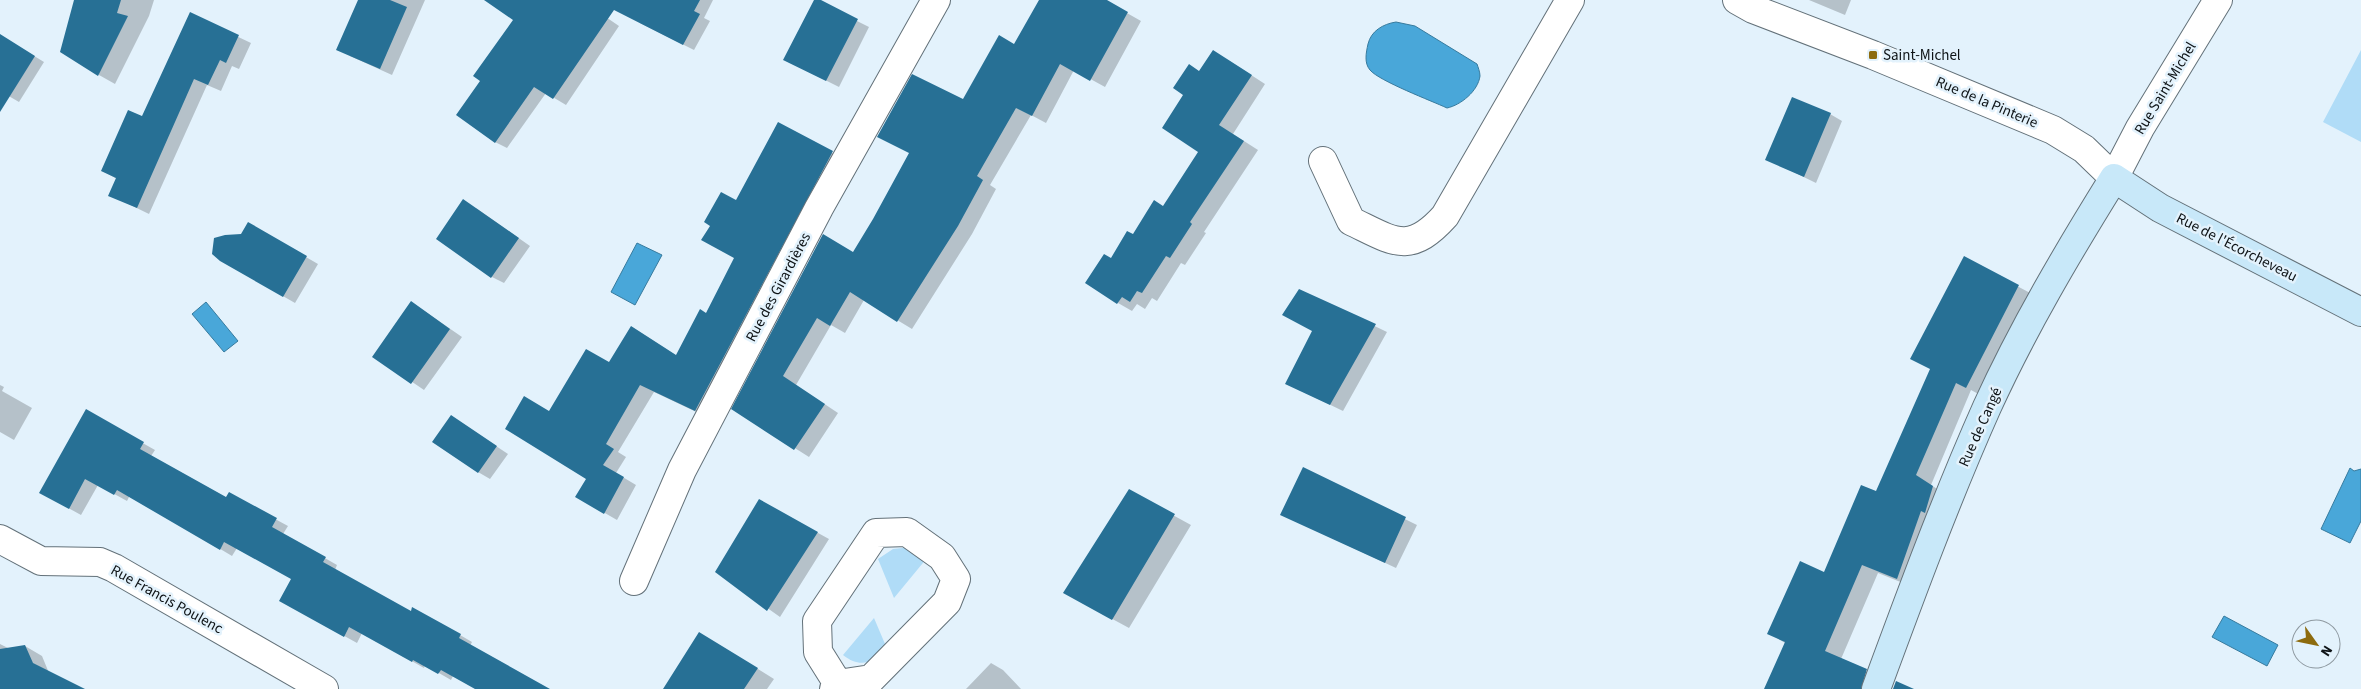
<svg xmlns="http://www.w3.org/2000/svg" width="2361" height="689" viewBox="0 0 2361 689" font-family="'Source Sans 3',sans-serif">
  <style>
    .green { fill: #b0dcf7 }
    .water { fill: #49a7d9; stroke: #377b9e }
    .shadow { fill: #0003 }
    .building { fill: #277095 }
    .lines { fill: none; stroke-linecap: round; stroke-linejoin: round }
    .street-casing { stroke: #637179; stroke-width: 30 }
    .secondary-casing { stroke: #637179; stroke-width: 30 }
    .street { stroke: #fff; stroke-width: 28 }
    .secondary { stroke: #c8e8f9; stroke-width: 28 }
    .poi-dot { fill: #8d6b0e; stroke: #e3f2fc; stroke-width: 2 }
    .labels { text-anchor: middle; stroke-width: 5; stroke-linejoin: round; paint-order: stroke }
    .poi-label { font-size: 15px; fill: #0e1316; stroke: #e3f2fc; text-anchor: start }
    .street-label { font-size: 15px; fill: #0e1316; stroke: #e3f2fc }
  </style>
  <rect width="100%" height="100%" fill="#e3f2fc"/>
  <path class="green" d="M 2361,50 L 2361,142 L 2323,122 Z
    M 902,548 L 909,548 L 927,558 L 894,598 L 878,559 L 893,549 Z
    M 874,618 L 888,651 C 871,662 861,669 843,655 Z"/>
  <path class="water" d="M 1396,22 L 1415,26 L 1477,64 C 1478,67 1480,72 1480,76 C 1478,91 1461,105 1447,108 C 1432,101 1379,81 1370,70 C 1364,63 1366,53 1368,44 C 1371,31 1383,24 1396,22 Z
    M 637,243 L 662,255 L 635,305 L 611,292 Z
    M 206,302 L 238,341 L 224,352 L 192,314 Z
    M 2350,468 L 2354,471 L 2361,469 L 2361,521 L 2350,543 L 2321,529 Z
    M 2224,616 L 2278,645 L 2267,666 L 2212,637 Z"/>
  <path class="shadow" d="M 75,0 L 154,0 L 149,16 L 115,84 L 99,75 Z
    M 359,0 L 425,0 L 392,75 L 350,56 Z
    M 521,0 L 581,0 L 619,26 L 566,105 L 546,93 L 507,148 L 495,142 L 482,80 L 515,20 Z
    M 639,0 L 713,0 L 704,18 L 710,21 L 694,50 L 640,23 Z
    M 815,0 L 869,27 L 839,87 L 797,66 Z
    M 1040,0 L 1104,0 L 1141,21 L 1105,87 L 1074,70 L 1046,123 L 1031,115 L 990,185 L 996,189 L 972,234 L 912,329 L 864,300 L 845,333 L 831,325 L 796,385 L 838,413 L 809,457 L 733,409 L 854,253 L 963,101 L 1015,45 Z
    M 1809,0 L 1851,0 L 1845,15 Z
    M 190,14 L 251,43 L 239,69 L 232,66 L 221,91 L 207,85 L 149,214 L 110,195 L 117,179 L 103,171 L 143,117 Z
    M 0,35 L 44,62 L 19,102 L 0,91 Z
    M 1228,60 L 1265,84 L 1233,134 L 1258,150 L 1204,232 L 1206,233 L 1185,265 L 1181,263 L 1157,301 L 1152,298 L 1145,309 L 1137,304 L 1132,311 L 1118,303 L 1133,236 L 1164,207 L 1200,151 L 1200,72 Z
    M 1830,114 L 1842,121 L 1816,183 L 1767,159 Z
    M 778,123 L 845,160 L 709,418 L 654,392 L 618,452 L 626,457 L 616,473 L 636,485 L 617,520 L 577,497 L 588,478 L 550,412 L 610,364 L 632,327 L 677,356 L 706,314 L 735,258 L 737,202 Z
    M 476,208 L 530,246 L 504,283 L 492,277 Z
    M 249,224 L 318,264 L 295,303 L 220,260 L 242,236 Z
    M 1964,258 L 2034,295 L 1982,396 L 1971,390 L 1931,485 L 1948,496 L 1913,587 L 1878,573 L 1841,659 L 1880,678 L 1875,689 L 1766,689 L 1785,643 L 1769,633 L 1825,574 L 1876,493 L 1931,369 Z
    M 1300,290 L 1387,332 L 1343,411 L 1287,384 L 1313,331 Z
    M 423,310 L 462,337 L 424,390 L 374,356 Z
    M 0,385 L 4,387 L 2,391 L 32,408 L 14,440 L 0,432 Z
    M 86,411 L 155,450 L 151,456 L 227,498 L 229,494 L 288,526 L 283,534 L 337,565 L 335,570 L 411,612 L 460,635 L 472,642 L 470,646 L 547,689 L 477,689 L 453,676 L 451,680 L 425,665 L 424,668 L 362,633 L 357,643 L 292,607 L 293,579 L 237,548 L 232,556 L 130,495 L 127,501 L 98,485 L 81,515 L 41,493 Z
    M 451,416 L 508,454 L 490,479 L 478,472 Z
    M 1303,469 L 1417,525 L 1396,568 L 1293,520 Z
    M 1129,491 L 1191,525 L 1129,628 L 1081,602 Z
    M 760,501 L 829,539 L 780,617 L 717,572 Z
    M 716,643 L 774,679 L 767,689 L 665,689 Z
    M 0,644 L 10,649 L 25,646 L 42,656 L 49,673 L 82,689 L 0,689 Z
    M 991,663 L 1003,670 L 1021,689 L 966,689 Z"/>
  <path class="building" d="M 74,0 L 121,0 L 117,13 L 128,16 L 98,76 L 60,52 Z
    M 358,0 L 390,0 L 407,7 L 380,69 L 336,50 Z
    M 484,0 L 700,0 L 694,11 L 700,14 L 683,45 L 614,10 L 553,99 L 534,87 L 495,143 L 456,115 L 480,81 L 473,76 L 513,20 Z
    M 814,0 L 821,0 L 858,19 L 826,81 L 783,60 Z
    M 1039,0 L 1107,0 L 1128,12 L 1090,81 L 1060,64 L 1032,116 L 1016,108 L 977,176 L 983,180 L 958,226 L 897,322 L 850,292 L 830,326 L 817,318 L 783,376 L 825,404 L 794,450 L 731,409 L 823,234 L 853,252 L 873,219 L 909,153 L 877,137 L 912,74 L 963,99 L 999,35 L 1014,44 Z
    M 190,12 L 239,35 L 226,63 L 220,60 L 208,85 L 194,79 L 137,208 L 108,196 L 116,178 L 101,171 L 128,110 L 142,116 Z
    M 0,34 L 35,56 L 0,112 Z
    M 1213,50 L 1252,75 L 1219,125 L 1244,141 L 1190,222 L 1192,224 L 1170,258 L 1166,256 L 1142,293 L 1137,291 L 1130,302 L 1122,297 L 1117,304 L 1085,283 L 1104,254 L 1111,258 L 1127,231 L 1133,234 L 1154,200 L 1163,206 L 1198,152 L 1162,128 L 1183,95 L 1173,88 L 1189,64 L 1199,71 Z
    M 1792,97 L 1831,113 L 1804,177 L 1765,160 Z
    M 778,122 L 833,151 L 695,411 L 640,385 L 606,444 L 614,449 L 603,465 L 624,477 L 604,514 L 575,497 L 586,479 L 505,429 L 524,396 L 549,411 L 586,349 L 609,362 L 631,326 L 676,355 L 700,309 L 706,313 L 734,258 L 701,240 L 710,226 L 704,222 L 721,192 L 736,200 Z
    M 463,199 L 519,238 L 491,278 L 436,239 Z
    M 248,222 L 307,256 L 283,297 L 220,261 L 212,254 L 214,238 L 225,235 L 241,234 Z
    M 1964,256 L 2019,285 L 1966,388 L 1956,383 L 1916,475 L 1933,486 L 1925,513 L 1921,511 L 1897,579 L 1862,565 L 1825,651 L 1867,669 L 1861,689 L 1764,689 L 1785,642 L 1767,634 L 1800,561 L 1824,572 L 1861,485 L 1876,491 L 1930,369 L 1910,359 Z
    M 1299,289 L 1376,324 L 1330,405 L 1285,384 L 1312,331 L 1282,315 Z
    M 411,301 L 450,329 L 411,384 L 372,357 Z
    M 86,409 L 144,442 L 140,449 L 226,497 L 229,492 L 277,518 L 272,527 L 326,557 L 323,562 L 411,611 L 412,607 L 461,634 L 459,638 L 550,689 L 475,689 L 441,670 L 438,674 L 413,660 L 412,662 L 349,627 L 344,637 L 279,601 L 291,579 L 224,542 L 220,550 L 117,490 L 114,495 L 85,479 L 69,509 L 39,493 Z
    M 451,415 L 497,446 L 478,473 L 432,442 Z
    M 1303,467 L 1406,517 L 1385,563 L 1280,515 Z
    M 1129,489 L 1175,514 L 1112,620 L 1063,593 Z
    M 759,499 L 818,532 L 767,611 L 715,572 Z
    M 699,632 L 758,668 L 744,689 L 663,689 Z
    M 25,645 L 33,663 L 85,689 L 0,689 L 0,649 Z
    M 1896,681 L 1914,689 L 1893,689 Z"/>
  <g class="lines">
    <defs>
      <path id="street" d="M 1737,0 L 1753,9 L 1873,55 L 2053,130 L 2084,149 L 2114,178 L 2140,128 L 2218,0
        M 1323,161 L 1351,221 C 1393,241 1409,256 1445,216 L 1570,0
        M 0,539 L 41,561 L 100,562 L 114,568 L 324,689
        M 634,581 L 682,470 L 819,208 L 936,0
        M 834,689 L 838,684 L 871,679 L 947,602 L 956,579 L 942,557 L 907,532 L 876,533 L 817,621 L 818,652 L 838,684"/>
      <path id="secondary" d="M 1876,689 C 1911,594 1946,499 1987,407 C 2023,328 2068,252 2114,178 L 2160,208 L 2361,312"/>
    </defs>
    <use href="#street" class="street-casing"/>
    <use href="#secondary" class="secondary-casing"/>
    <use href="#street" class="street"/>
    <use href="#secondary" class="secondary"/>
  </g>
  <rect class="poi-dot" x="1868" y="50" width="10" height="10" rx="2.5"/>
  <g class="labels">
    <g class="poi-label">
      <text x="1883" y="60">Saint-Michel</text>
    </g>
    <g class="street-label">
      <text transform="translate(2165 88) rotate(-59)" y="5">Rue Saint-Michel</text>
      <text transform="translate(1987 102) rotate(23)" y="5">Rue de la Pinterie</text>
      <text transform="translate(2237 247) rotate(27)" y="5">Rue de l'Écorcheveau</text>
      <text transform="translate(778 287) rotate(-62)" y="5">Rue des Girardières</text>
      <text transform="translate(1980 427) rotate(-66)" y="5">Rue de Cangé</text>
      <text transform="translate(167 599) rotate(29)" y="5">Rue Francis Poulenc</text>
    </g>
  </g>
  <g transform="translate(2316 644) rotate(123)"><circle r="24" fill="#e3f2fc" stroke="#8e99a0"/>
  <path d="M0-4L9 19L0 12L-9 19Z" fill="#8d6b0e"/>
  <text y="-8" font-size="14" font-weight="bold" text-anchor="middle" fill="#0e1316">N</text>
  </g>
</svg>
